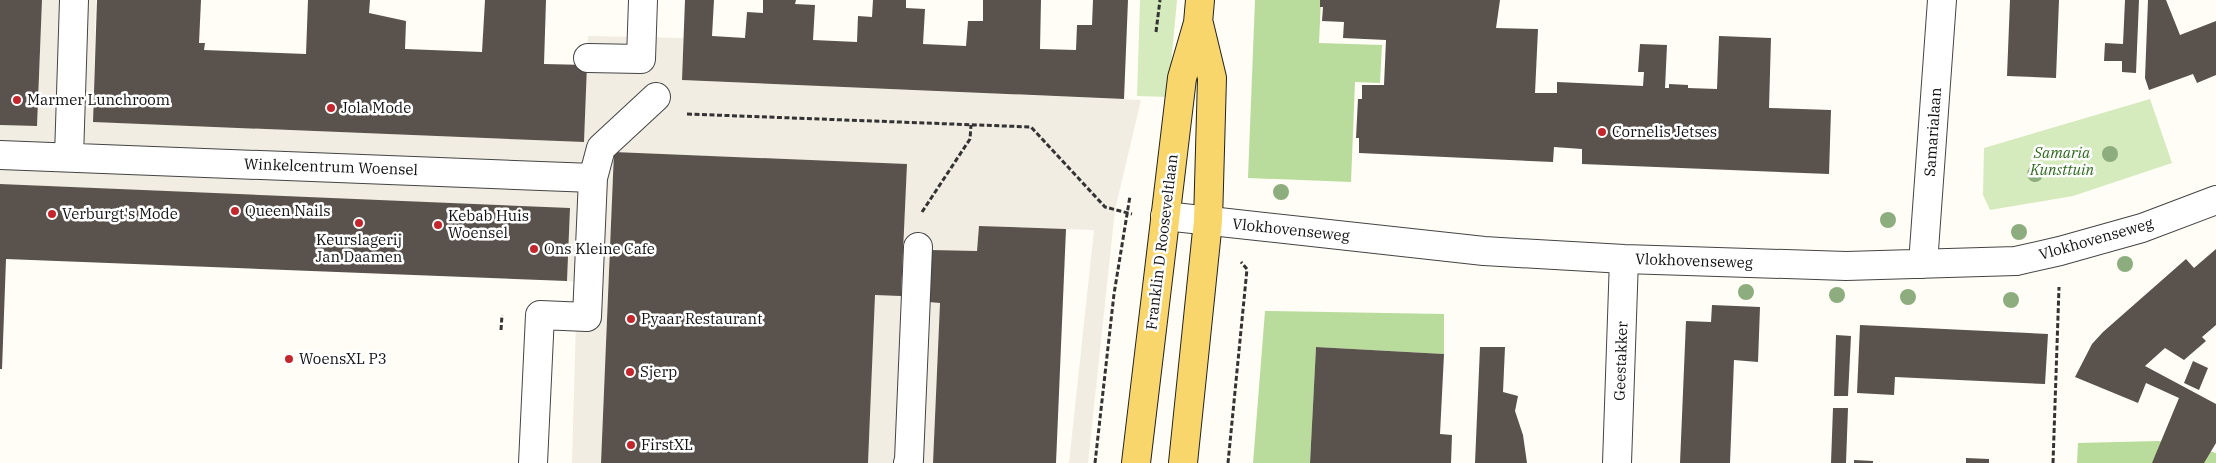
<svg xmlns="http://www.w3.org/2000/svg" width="2216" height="463" viewBox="0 0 2216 463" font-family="'IBM Plex Serif',serif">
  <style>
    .green { fill: #d5ebbd }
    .forest { fill: #b9dc9c }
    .plaza { fill: #f1ede2 }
    .building { fill: #5a524d }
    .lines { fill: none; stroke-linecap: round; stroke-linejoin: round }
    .minor-casing { stroke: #444; stroke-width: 30 }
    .major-casing { stroke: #222; stroke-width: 30 }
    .path { stroke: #333; stroke-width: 3; stroke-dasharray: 5 2.5; stroke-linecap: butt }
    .minor { stroke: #fff; stroke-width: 28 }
    .major { stroke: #f9d66b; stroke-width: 28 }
    .tree { fill: #8dad7f }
    .poi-dot { fill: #c4262e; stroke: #fff; stroke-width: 2 }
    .labels { text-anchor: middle; stroke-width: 5; stroke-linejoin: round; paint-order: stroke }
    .poi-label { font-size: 15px; fill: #111; stroke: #fff; text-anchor: start }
    .street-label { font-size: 15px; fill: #111; stroke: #fff }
    .park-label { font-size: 15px; font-style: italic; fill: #2f6b1f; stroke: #fff }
  </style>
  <rect width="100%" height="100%" fill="#fffdf5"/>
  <path class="green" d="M 1140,0 L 1177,0 L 1168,97 L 1137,96 Z
    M 2150,99 L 2172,163 L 2073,196 L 1990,210 L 1983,195 L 1984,148 Z"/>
  <path class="forest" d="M 1255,0 L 1321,0 L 1319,43 L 1382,45 L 1380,83 L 1355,82 L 1351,182 L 1248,178 Z
    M 1265,311 L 1444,314 L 1444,354 L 1316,347 L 1310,463 L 1253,463 Z
    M 2158,441 L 2187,445 L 2216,453 L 2216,463 L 2077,463 L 2078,443 Z"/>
  <path class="plaza" d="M 42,0 L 96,0 L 93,122 L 584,142 L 588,36 L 684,38 L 682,80 L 1141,100 L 1115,210 L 1088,463 L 1069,463 L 1094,230 L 979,226 L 977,251 L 928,302 L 940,303 L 933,463 L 868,463 L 875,295 L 901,295 L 907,164 L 614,152 L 601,463 L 572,463 L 577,282 L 567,281 L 570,209 L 0,184 L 0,125 L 37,126 Z"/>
  <path class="building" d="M 0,0 L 42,0 L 37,126 L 0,125 Z
    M 97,0 L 201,0 L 199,43 L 205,43 L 204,50 L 306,54 L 308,0 L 370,0 L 369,13 L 406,21 L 405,49 L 482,52 L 485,0 L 546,0 L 544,64 L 587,65 L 584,142 L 93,122 Z
    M 685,0 L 714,0 L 712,36 L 745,38 L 747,12 L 763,13 L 763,0 L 796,0 L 795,4 L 815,5 L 813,40 L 857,42 L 858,16 L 872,17 L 873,0 L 906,0 L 906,8 L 925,9 L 923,44 L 966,46 L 968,21 L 983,21 L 983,0 L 1041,0 L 1040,49 L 1076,50 L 1077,25 L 1092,25 L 1093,0 L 1128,0 L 1124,99 L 682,80 Z
    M 1320,0 L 1500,0 L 1496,28 L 1538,29 L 1535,93 L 1557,93 L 1557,82 L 1643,86 L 1644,72 L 1638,72 L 1640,44 L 1667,45 L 1665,88 L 1669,88 L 1669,84 L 1688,85 L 1688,88 L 1717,89 L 1719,36 L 1771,38 L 1769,108 L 1831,110 L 1829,174 L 1582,164 L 1582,149 L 1554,147 L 1553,162 L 1359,153 L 1359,138 L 1356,138 L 1358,99 L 1362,99 L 1362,85 L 1384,85 L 1386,40 L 1343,38 L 1344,22 L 1322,21 L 1323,7 L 1320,7 Z
    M 2010,0 L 2059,0 L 2056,78 L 2007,76 Z
    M 2125,0 L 2139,0 L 2136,73 L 2122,72 L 2122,61 L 2104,61 L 2105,43 L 2123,44 Z
    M 2148,0 L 2166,0 L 2180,35 L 2216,21 L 2216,75 L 2197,83 L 2193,74 L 2149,90 L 2145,78 Z
    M 614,152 L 907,164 L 901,296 L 875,295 L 868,463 L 601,463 Z
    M 0,184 L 570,208 L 567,281 L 6,259 L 2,369 L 0,369 Z
    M 979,226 L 1066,229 L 1056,463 L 933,463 L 940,303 L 928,302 L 930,250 L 977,251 Z
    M 2216,249 L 2216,325 L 2202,337 L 2206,341 L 2184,360 L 2165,348 L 2145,366 L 2216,404 L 2216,443 L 2204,463 L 2152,463 L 2179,398 L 2146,383 L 2138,403 L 2075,377 L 2092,344 L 2103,332 L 2186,259 L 2194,268 Z
    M 1712,305 L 1760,307 L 1758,362 L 1734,360 L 1730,463 L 1680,463 L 1686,321 L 1711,322 Z
    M 1860,325 L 2048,334 L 2045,384 L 1895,377 L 1894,395 L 1857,393 Z
    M 1836,335 L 1851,336 L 1848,396 L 1834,396 Z
    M 1316,347 L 1444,354 L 1440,434 L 1452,435 L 1451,463 L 1310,463 Z
    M 1480,347 L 1505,347 L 1503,392 L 1518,396 L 1515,411 L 1523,435 L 1527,463 L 1475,463 Z
    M 2193,361 L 2208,368 L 2199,390 L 2184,383 Z
    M 1833,408 L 1848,408 L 1846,463 L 1831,463 Z
    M 1966,458 L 1989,459 L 1989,463 L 1966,463 Z
    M 1854,460 L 1873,461 L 1873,463 L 1854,463 Z"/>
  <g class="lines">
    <defs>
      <path id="minor" d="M 588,58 L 641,59 L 643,0
        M 0,155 L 593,178 L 587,317 L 540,315 L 533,463
        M 69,157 L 74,0
        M 593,178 L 601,148 L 656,97
        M 1165,216 L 1484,251 L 1624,259 L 1846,266 L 2016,261 L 2060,251 L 2142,228 L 2216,200
        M 1923,264 L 1942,0
        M 908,463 L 909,460 L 918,247
        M 1617,463 L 1624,259"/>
      <path id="major" d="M 1136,463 L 1182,78 L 1198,23 L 1200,0
        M 1183,463 L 1208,221 L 1212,78 L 1199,24"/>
    </defs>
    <use href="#minor" class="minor-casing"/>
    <use href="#major" class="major-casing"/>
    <path class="path" d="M 1156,32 L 1160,0
      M 687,114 L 1031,127 L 1105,207 L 1132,214
      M 922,212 L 970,139 L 971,125
      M 501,330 L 502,315
      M 1095,463 L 1114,294 L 1130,196
      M 1228,463 L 1247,269 L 1241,262
      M 2053,463 L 2059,287"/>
    <use href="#minor" class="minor"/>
    <use href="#major" class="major"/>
  </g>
  <g class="tree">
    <circle cx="2110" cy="154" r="8"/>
    <circle cx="2035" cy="174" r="8"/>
    <circle cx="1281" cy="192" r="8"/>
    <circle cx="1888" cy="220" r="8"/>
    <circle cx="2019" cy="232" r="8"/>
    <circle cx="2125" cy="264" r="8"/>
    <circle cx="1746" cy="292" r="8"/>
    <circle cx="1837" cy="295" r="8"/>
    <circle cx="1908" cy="297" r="8"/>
    <circle cx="2011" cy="300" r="8"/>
  </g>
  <g class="poi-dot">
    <circle cx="17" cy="100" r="5"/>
    <circle cx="331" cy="108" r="5"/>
    <circle cx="1602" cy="132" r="5"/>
    <circle cx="235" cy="211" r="5"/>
    <circle cx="52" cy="214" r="5"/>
    <circle cx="359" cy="223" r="5"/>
    <circle cx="438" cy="225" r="5"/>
    <circle cx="534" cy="249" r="5"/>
    <circle cx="631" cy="319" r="5"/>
    <circle cx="289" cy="359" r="5"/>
    <circle cx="630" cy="372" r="5"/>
    <circle cx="631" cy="445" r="5"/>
  </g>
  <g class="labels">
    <g class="poi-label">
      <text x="27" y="105">Marmer Lunchroom</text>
      <text x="341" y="113">Jola Mode</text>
      <text x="1612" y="137">Cornelis Jetses</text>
      <text x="245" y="216">Queen Nails</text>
      <text x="62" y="219">Verburgt's Mode</text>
      <text x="448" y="221">Kebab Huis<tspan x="448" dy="17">Woensel</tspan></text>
      <text x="359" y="245" text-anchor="middle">Keurslagerij<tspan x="359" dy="17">Jan Daamen</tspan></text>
      <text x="544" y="254">Ons Kleine Cafe</text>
      <text x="641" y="324">Pyaar Restaurant</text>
      <text x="299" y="364">WoensXL P3</text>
      <text x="640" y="377">Sjerp</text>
      <text x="641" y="450">FirstXL</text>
    </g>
    <g class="street-label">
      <text transform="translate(1933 132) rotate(-86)" y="5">Samarialaan</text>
      <text transform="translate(331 167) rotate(2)" y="5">Winkelcentrum Woensel</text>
      <text transform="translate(1291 230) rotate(6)" y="5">Vlokhovenseweg</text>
      <text transform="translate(2096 239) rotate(-16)" y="5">Vlokhovenseweg</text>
      <text transform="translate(1162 242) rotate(-83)" y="5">Franklin D Rooseveltlaan</text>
      <text transform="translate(1694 261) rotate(2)" y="5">Vlokhovenseweg</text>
      <text transform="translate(1621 361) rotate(-88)" y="5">Geestakker</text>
    </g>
    <g class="park-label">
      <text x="2062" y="158">Samaria<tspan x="2062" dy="17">Kunsttuin</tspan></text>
    </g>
  </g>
</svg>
